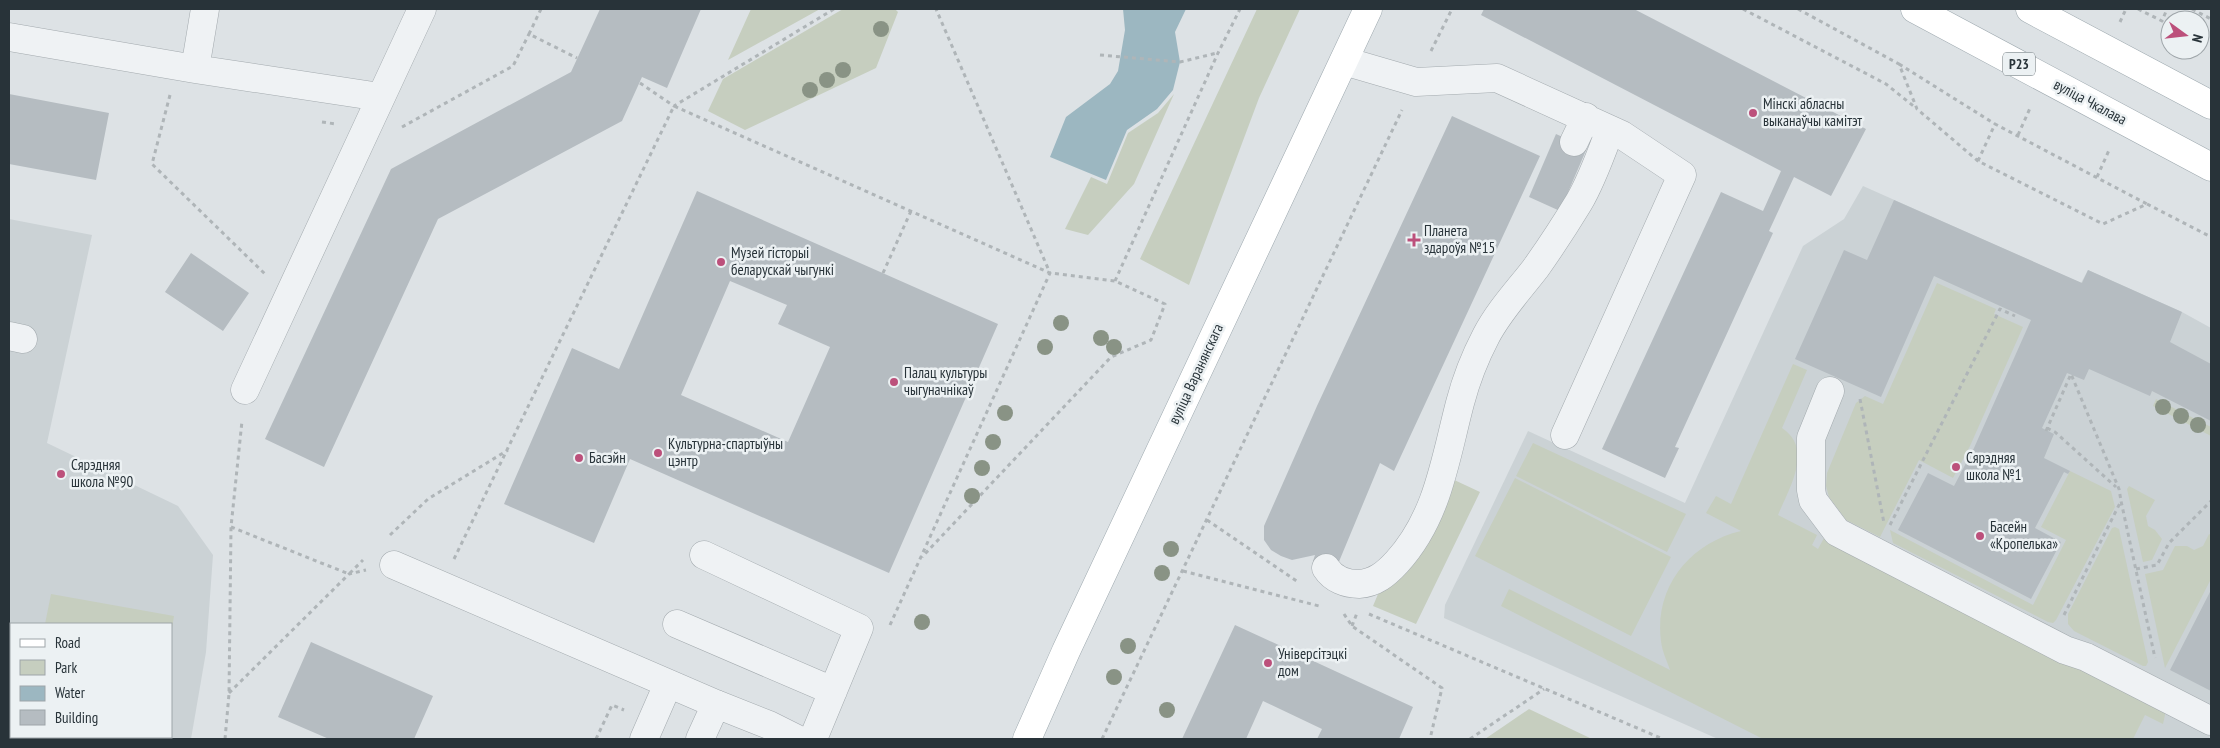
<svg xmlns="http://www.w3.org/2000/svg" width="2220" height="748" viewBox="0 0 2220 748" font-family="'PT Sans Narrow',sans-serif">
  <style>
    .built { fill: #cbd2d5; fill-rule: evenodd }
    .green { fill: #c6cebf }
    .water { fill: #9cb7c1 }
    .building { fill: #b5bcc1; fill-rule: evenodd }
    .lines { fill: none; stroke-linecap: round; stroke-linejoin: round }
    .minor-casing { stroke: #a3aaae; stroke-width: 29 }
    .major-casing { stroke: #9ea9af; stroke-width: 29 }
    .path { stroke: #afb5b8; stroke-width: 3; stroke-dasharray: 4 4; stroke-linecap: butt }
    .minor { stroke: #eff2f4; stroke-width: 28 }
    .major { stroke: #fff; stroke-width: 28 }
    .tree { fill: #899385 }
    .poi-dot { fill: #bc507b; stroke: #ecf1f3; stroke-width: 2 }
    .labels { text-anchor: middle; stroke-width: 5; stroke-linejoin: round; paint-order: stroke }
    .shield { fill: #ecf1f3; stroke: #636c71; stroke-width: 1 }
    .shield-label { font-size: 14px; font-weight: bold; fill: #283339 }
    .street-label { font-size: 15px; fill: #283339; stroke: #ecf1f3 }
    .poi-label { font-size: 15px; fill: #283339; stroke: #ecf1f3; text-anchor: start }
  </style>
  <rect width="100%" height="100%" fill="#dde2e5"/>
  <path class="built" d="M 1863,186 L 2081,283 L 2088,270 L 2182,312 L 2211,328 L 2211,734 L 2209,739 L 1718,739 L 1444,618 L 1445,605 L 1528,431 L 1685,503 L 1803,246 L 1844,219 Z
    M 9,219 L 92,235 L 47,443 L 178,506 L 213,555 L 206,652 L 191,739 L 9,739 ZM 11,624 L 171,624 L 171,737 L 11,737 Z"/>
  <path class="green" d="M 751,9 L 820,9 L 728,60 Z
    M 843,9 L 895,9 L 898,12 L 876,68 L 745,130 L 708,111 L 723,79 Z
    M 1257,9 L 1300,9 L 1259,98 L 1189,285 L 1140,259 Z
    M 1174,94 L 1134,184 L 1088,235 L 1065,229 L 1091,177 L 1107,184 L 1128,133 L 1158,113 Z
    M 1937,283 L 1996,309 L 1994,314 L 2023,327 L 1970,446 L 1953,478 L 1919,460 L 1880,537 L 1846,520 L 1829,497 L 1826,486 L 1827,473 L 1856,403 L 1865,396 L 1883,404 Z
    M 1793,364 L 1807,370 L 1782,428 C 1814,449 1789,488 1778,515 L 1817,535 L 1812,545 L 1818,549 L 1824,538 L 2060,657 L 2164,707 L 2165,715 L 2163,724 L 2145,715 L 2133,739 L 1763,739 L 1501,606 L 1509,589 L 1670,670 C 1667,661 1662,651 1661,641 C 1654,587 1690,543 1741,531 L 1706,513 L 1716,496 L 1731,504 Z
    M 2156,399 L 2211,427 L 2211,436 L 2153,406 Z
    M 1533,443 L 1686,514 L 1667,552 L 1516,476 Z
    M 2070,471 L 2111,491 L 2115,507 L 2056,620 L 2053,623 L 2048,622 L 1893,543 L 1890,530 L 2033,605 L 2066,540 L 2041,527 Z
    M 1450,478 L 1480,492 L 1416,624 L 1373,606 L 1381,587 Z
    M 1515,478 L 1671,557 L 1631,636 L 1475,556 Z
    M 2129,486 L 2155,500 L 2146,516 L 2148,526 L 2155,530 L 2162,539 L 2152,560 L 2143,562 L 2127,489 Z
    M 2115,527 L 2119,529 L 2148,662 L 2146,666 L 2143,666 L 2074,631 L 2068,624 L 2068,614 L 2112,528 Z
    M 2209,534 L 2211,535 L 2211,579 L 2165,668 L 2145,574 L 2163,570 L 2175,546 L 2187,546 L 2194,550 L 2203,546 Z
    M 51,594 L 174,616 L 171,634 L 171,624 L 45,624 Z
    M 1529,709 L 1592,739 L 1485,739 Z
    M 25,737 L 153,737 L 152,739 L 25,739 Z"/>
  <path class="water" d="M 1123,9 L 1186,9 L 1175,32 L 1180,62 L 1173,90 L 1157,109 L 1127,130 L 1106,180 L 1050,157 L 1066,117 L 1110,84 L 1118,71 L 1125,30 Z"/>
  <path class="building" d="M 600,9 L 701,9 L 667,88 L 642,77 L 622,121 L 438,219 L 324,467 L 265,439 L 391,169 L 571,72 Z
    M 1484,9 L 1634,9 L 1866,129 L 1831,196 L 1794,177 L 1769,231 L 1773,233 L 1675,447 L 1679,448 L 1665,478 L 1602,449 L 1721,192 L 1763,211 L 1781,171 L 1481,15 Z
    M 9,94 L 109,113 L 96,180 L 9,164 Z
    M 1452,116 L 1540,156 L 1394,471 L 1380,463 L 1338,564 L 1313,573 L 1313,561 L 1315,555 L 1292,560 L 1281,556 L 1271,550 L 1264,540 L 1264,526 L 1317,406 Z
    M 1556,134 L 1587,148 L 1560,211 L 1529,197 Z
    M 697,191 L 998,324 L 889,573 L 630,459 L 594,543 L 504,504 L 572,348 L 619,369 ZM 730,281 L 787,305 L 778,324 L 830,347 L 788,442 L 681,395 Z
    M 1894,200 L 2082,283 L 2088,270 L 2182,312 L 2170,342 L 2211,364 L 2211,421 L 2152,391 L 2150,396 L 2089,369 L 2084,380 L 2067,373 L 2042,428 L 2054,434 L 2044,458 L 2070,471 L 2068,474 L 2064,472 L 2035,528 L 2061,542 L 2031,599 L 1898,530 L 1928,473 L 1954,486 L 1974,448 L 2031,320 L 1934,276 L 1881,397 L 1795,359 L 1844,250 L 1867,260 Z
    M 191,253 L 249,293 L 223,331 L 165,292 Z
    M 2211,590 L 2211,691 L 2170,670 Z
    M 1235,625 L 1413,707 L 1399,739 L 1317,739 L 1322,729 L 1263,701 L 1246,739 L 1182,739 Z
    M 311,642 L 433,696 L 414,739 L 329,739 L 278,717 Z"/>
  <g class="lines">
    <defs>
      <path id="minor" d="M 9,37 L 195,69 L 380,97
        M 1344,61 L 1416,82 L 1497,78 L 1622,135 L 1682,175 L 1565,435
        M 195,69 L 205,9
        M 1574,142 L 1586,117
        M 9,336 L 23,339
        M 245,390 L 422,9
        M 1830,391 L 1811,438 L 1811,490 L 1813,500 L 1837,532 L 2065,650 L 2086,657 L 2211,721
        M 704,555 L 859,628 L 813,739
        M 394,565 L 716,704 L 769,725 L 797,739
        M 1326,568 C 1333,579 1346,584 1359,584 C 1375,583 1386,574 1397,562 C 1438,517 1445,460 1460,403 C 1466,380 1475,357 1486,336 C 1499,311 1518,291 1535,269 C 1550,248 1565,225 1579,202 C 1592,180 1601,154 1610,130
        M 677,624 L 833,691
        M 644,739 L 668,684
        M 700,739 L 716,704"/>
      <path id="major" d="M 1915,9 L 2211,167
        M 2030,9 L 2211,105
        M 1027,739 L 1066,651 L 1368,9"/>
    </defs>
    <use href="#minor" class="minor-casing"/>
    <use href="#major" class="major-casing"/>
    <path class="path" d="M 541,9 L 529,34 L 577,58
      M 1743,9 L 1886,84 L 1916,108
      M 1798,9 L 1899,64 L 1917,109 L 1978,161 L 2103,224 L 2147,204 L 2211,237
      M 2138,9 L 2162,21 L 2167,9
      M 2192,9 L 2211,19
      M 2120,22 L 2126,9
      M 1431,51 L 1452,9
      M 1100,55 L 1180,62 L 1217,53
      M 1899,64 L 1995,124
      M 640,83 L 674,106 L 834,9
      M 170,95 L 152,164 L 265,274
      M 322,122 L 336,124
      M 402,127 L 513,66 L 529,34
      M 2018,135 L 2031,106
      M 1978,161 L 1995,124 L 2147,204
      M 2097,177 L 2110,148
      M 883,273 L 911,211
      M 1115,281 L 1218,53 L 1240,9
      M 1860,399 L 1884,523
      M 2047,428 L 2055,432 L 2116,487
      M 2046,431 L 2071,374 L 2119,489 L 2121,501
      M 1207,520 L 1298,582
      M 1890,525 L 2000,309 L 2015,316
      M 231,527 L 349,574 L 363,560
      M 390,535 L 428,499 L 508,450
      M 454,559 L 674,106 L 1050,273 L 1115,281 L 1165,304 L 1151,340 L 1111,357 L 922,557
      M 2136,569 L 2157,565 L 2169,543 L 2211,501
      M 1183,571 L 1319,606
      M 1344,614 L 1352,626 L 1442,688 L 1430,739
      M 1369,614 L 1663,739
      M 2064,615 L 2121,501 L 2155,658
      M 890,625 L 1050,273 L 936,9
      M 1352,626 L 1357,613
      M 229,693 L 349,574 L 366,570
      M 225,739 L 229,694 L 231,527 L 242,421
      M 596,739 L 612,705 L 624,710
      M 1102,739 L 1402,110
      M 1470,739 L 1544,689"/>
    <use href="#minor" class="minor"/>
    <use href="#major" class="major"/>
  </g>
  <g class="tree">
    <circle cx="881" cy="29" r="8"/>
    <circle cx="843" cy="70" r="8"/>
    <circle cx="827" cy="80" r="8"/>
    <circle cx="810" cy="90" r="8"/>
    <circle cx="1061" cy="323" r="8"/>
    <circle cx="1101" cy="338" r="8"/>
    <circle cx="1045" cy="347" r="8"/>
    <circle cx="1114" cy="347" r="8"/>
    <circle cx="2163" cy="407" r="8"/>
    <circle cx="1005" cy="413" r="8"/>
    <circle cx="2181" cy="416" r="8"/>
    <circle cx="2198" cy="425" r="8"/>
    <circle cx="993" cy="442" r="8"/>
    <circle cx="982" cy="468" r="8"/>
    <circle cx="972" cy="496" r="8"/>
    <circle cx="1171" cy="549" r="8"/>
    <circle cx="1162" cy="573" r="8"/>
    <circle cx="922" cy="622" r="8"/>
    <circle cx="1128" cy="646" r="8"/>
    <circle cx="1114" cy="677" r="8"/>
    <circle cx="1167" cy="710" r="8"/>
  </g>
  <g class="poi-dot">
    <circle cx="1753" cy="113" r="5"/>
    <path d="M1411.5 232.5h5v5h5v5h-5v5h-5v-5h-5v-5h5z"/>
    <circle cx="721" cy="262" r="5"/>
    <circle cx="894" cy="382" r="5"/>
    <circle cx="658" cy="453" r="5"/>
    <circle cx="579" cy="458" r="5"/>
    <circle cx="1956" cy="467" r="5"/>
    <circle cx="61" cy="474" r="5"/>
    <circle cx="1980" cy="536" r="5"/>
    <circle cx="1268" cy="663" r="5"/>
  </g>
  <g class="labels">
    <rect class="shield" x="2003" y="52.5" width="32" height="23" rx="4"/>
    <g class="shield-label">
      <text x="2019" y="69">Р23</text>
    </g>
    <g class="street-label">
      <text transform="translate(2090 102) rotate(28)" y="5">вуліца Чкалава</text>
      <text transform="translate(1196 374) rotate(-65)" y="5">вуліца Варанянскага</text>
    </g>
    <g class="poi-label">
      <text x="1763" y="109">Мінскі абласны<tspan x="1763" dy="17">выканаўчы камітэт</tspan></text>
      <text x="1424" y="236">Планета<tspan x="1424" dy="17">здароўя №15</tspan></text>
      <text x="731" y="258">Музей гісторыі<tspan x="731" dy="17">беларускай чыгункі</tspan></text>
      <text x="904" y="378">Палац культуры<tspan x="904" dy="17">чыгуначнікаў</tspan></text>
      <text x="668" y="449">Культурна-спартыўны<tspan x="668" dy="17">цэнтр</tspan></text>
      <text x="589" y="463">Басэйн</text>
      <text x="1966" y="463">Сярэдняя<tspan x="1966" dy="17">школа №1</tspan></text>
      <text x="71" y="470">Сярэдняя<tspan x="71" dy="17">школа №90</tspan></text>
      <text x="1990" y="532">Басейн<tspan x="1990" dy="17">«Кропелька»</tspan></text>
      <text x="1278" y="659">Універсітэцкі<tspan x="1278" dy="17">дом</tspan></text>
    </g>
  </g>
  <rect width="2220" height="748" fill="none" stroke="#283339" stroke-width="20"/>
  <rect x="10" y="623" width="162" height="115" fill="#ecf1f3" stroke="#9ea5a9"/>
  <rect x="20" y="639" width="25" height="8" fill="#ffffff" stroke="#9ea5a9"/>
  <text x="55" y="648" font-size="15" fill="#283339">Road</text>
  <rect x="20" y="660" width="25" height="15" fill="#c6cebf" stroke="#9ea5a9"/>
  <text x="55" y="673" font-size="15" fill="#283339">Park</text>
  <rect x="20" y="686" width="25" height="15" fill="#9cb7c1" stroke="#9ea5a9"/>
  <text x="55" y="698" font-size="15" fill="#283339">Water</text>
  <rect x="20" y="710" width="25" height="15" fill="#b5bcc1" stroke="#9ea5a9"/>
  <text x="55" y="723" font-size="15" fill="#283339">Building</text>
  <g transform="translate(2185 35) rotate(105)"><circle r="24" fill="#ecf1f3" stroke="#9ea5a9"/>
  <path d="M0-4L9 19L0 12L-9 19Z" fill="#bc507b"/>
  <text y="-8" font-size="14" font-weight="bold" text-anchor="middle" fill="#283339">N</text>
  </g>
</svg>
